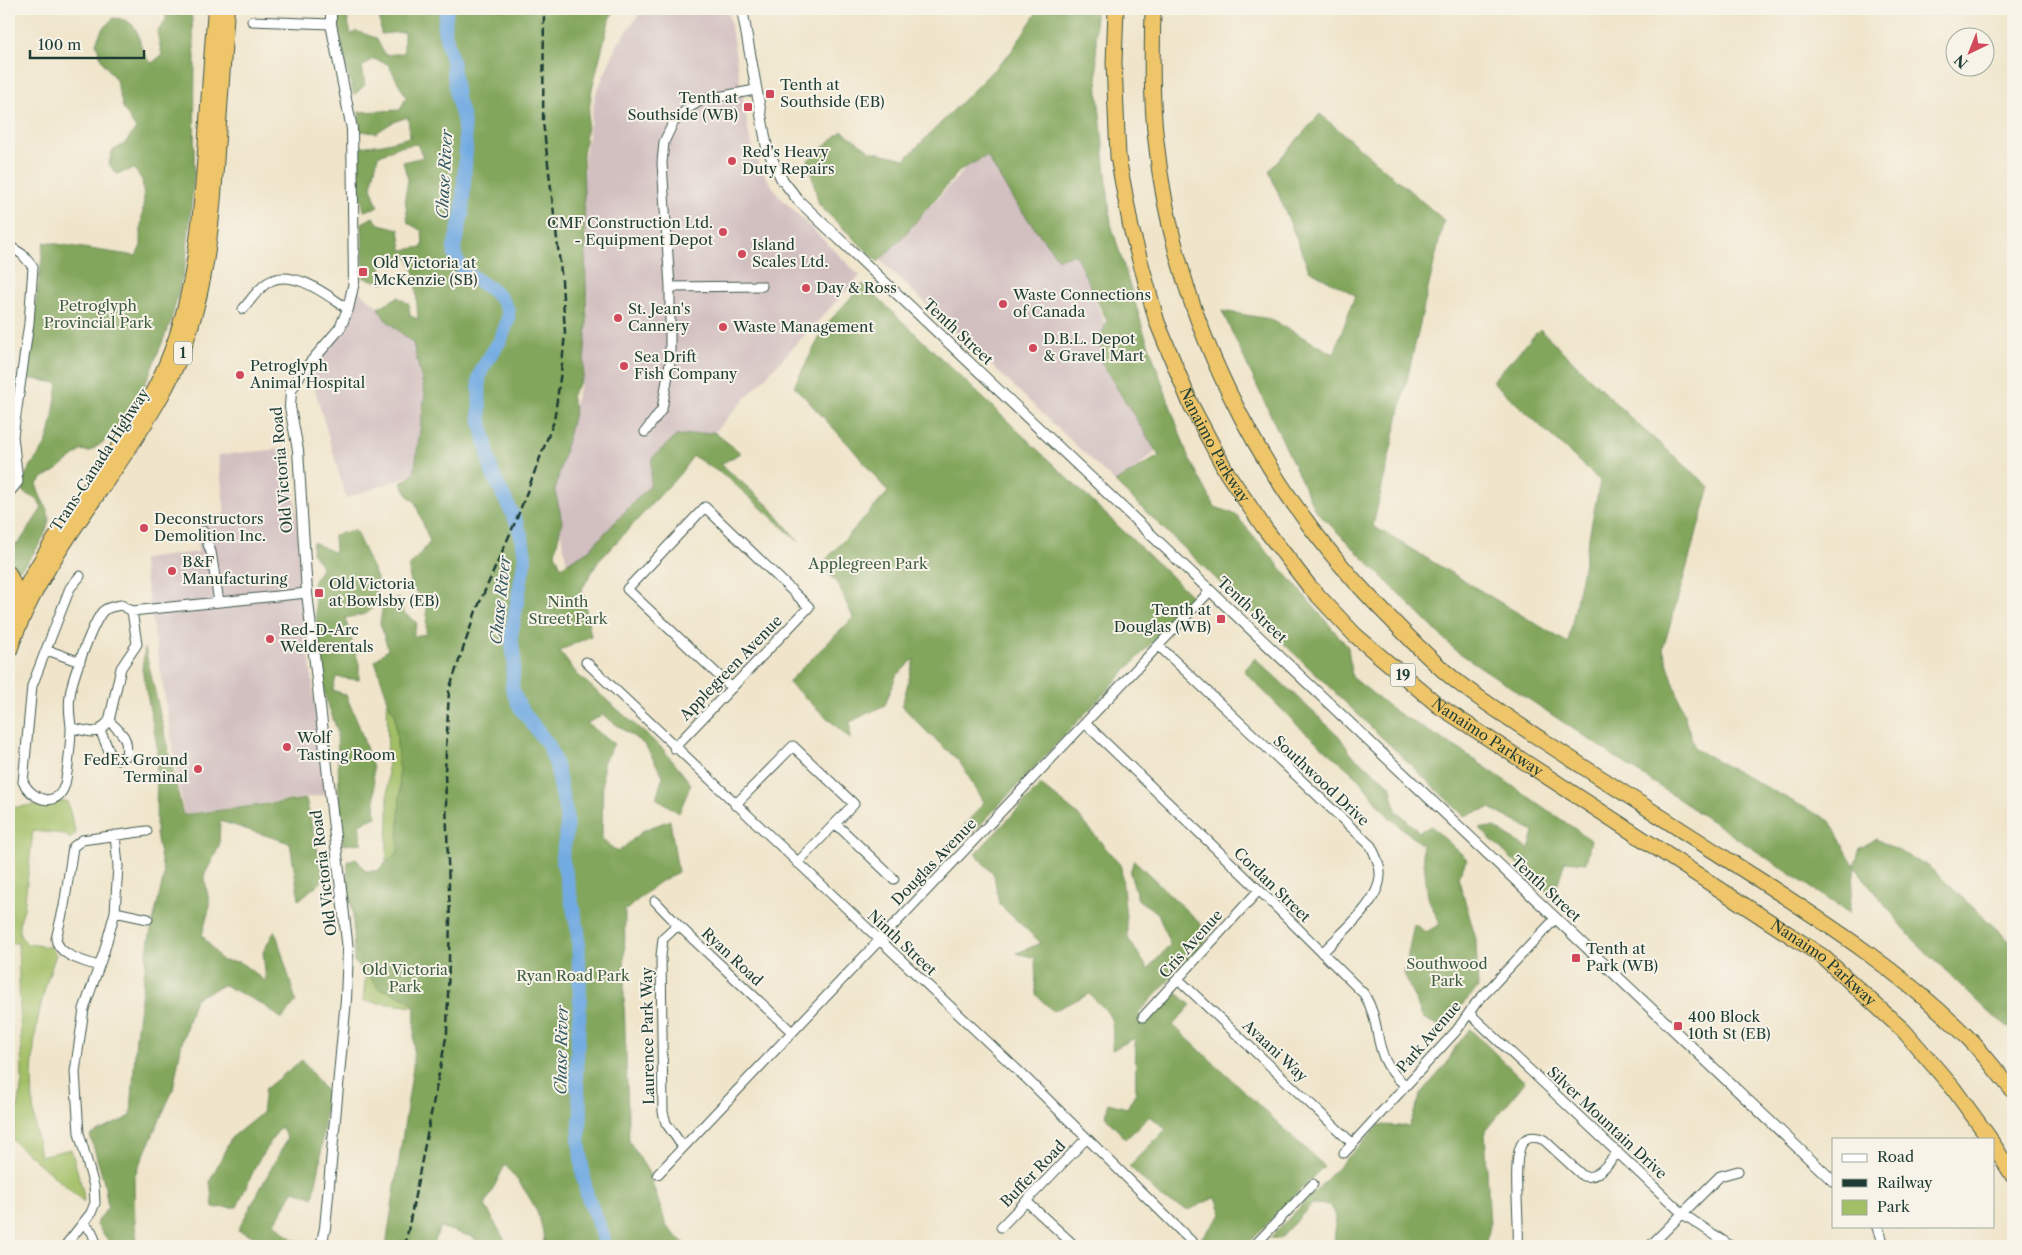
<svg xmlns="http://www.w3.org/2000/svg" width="2022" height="1255" viewBox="0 0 2022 1255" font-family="'Libre Caslon Text',serif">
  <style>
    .industrial { fill: #d2bfc0 }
    .green { fill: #a3bf66; stroke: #617e4d }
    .forest { fill: #82a65b; stroke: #507248 }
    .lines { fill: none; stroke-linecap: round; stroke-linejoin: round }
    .river { stroke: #72abe2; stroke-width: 14 }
    .minor-casing { stroke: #3e564b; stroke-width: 11 }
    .tertiary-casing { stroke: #3e564b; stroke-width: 12 }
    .trunk-casing { stroke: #3e564b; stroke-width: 16 }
    .motorway-casing { stroke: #3e564b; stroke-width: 17 }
    .minor { stroke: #fff; stroke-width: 9 }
    .tertiary { stroke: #fff; stroke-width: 10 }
    .trunk { stroke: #eec569; stroke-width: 14 }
    .motorway { stroke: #eec569; stroke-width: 15 }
    .rail { stroke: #1f3d34; stroke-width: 2.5; stroke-dasharray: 8 4; stroke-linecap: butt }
    .poi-dot { fill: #d1495b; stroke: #f7f3e8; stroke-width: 2 }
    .labels { text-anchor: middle; stroke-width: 4; stroke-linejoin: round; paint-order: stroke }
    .shield { fill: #f7f3e8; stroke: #60746a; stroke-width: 1 }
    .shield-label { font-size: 14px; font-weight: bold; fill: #1f3d34 }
    .poi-label { font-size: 15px; fill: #1f3d34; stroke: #f7f3e8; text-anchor: start }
    .park-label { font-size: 15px; fill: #405e40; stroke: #f7f3e8 }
    .street-label { font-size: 15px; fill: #1f3d34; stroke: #f7f3e8 }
    .water-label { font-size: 16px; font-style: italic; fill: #345860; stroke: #f7f3e8 }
  </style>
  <rect width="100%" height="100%" fill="#f7f3e8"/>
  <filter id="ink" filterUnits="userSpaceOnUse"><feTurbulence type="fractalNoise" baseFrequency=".02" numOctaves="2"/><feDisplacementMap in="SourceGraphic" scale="10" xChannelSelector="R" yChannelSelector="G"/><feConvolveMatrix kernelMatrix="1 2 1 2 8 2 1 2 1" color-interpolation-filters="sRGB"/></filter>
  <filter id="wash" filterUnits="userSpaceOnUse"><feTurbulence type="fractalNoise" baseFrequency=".0096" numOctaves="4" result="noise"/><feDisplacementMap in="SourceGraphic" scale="20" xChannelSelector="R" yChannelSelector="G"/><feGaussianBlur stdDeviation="1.12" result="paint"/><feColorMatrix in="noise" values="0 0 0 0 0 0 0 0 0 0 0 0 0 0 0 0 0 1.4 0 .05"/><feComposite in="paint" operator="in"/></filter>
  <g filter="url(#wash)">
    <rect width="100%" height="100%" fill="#f0e5cb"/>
    <path class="industrial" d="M 643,9 L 728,9 L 749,135 L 760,168 L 779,196 L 860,276 L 702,445 L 569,573 L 553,495 L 554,476 L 580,385 L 588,314 L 583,204 L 585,155 L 595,96 L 618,43 Z
      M 1000,150 L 1064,259 L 1076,251 L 1155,452 L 1117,484 L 880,260 L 970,164 Z
      M 357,289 L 431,351 L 433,468 L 346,498 L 310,372 L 347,327 L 354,309 Z
      M 291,448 L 303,600 L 325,795 L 184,814 L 142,559 L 198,552 L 197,519 L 225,514 L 218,455 Z"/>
    <path class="green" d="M 387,665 L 429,705 L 431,1009 L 363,1001 L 368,950 L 382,962 L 388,816 Z
      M 67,801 L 76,834 L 70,839 L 65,834 L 33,831 L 24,909 L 19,924 L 21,937 L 28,944 L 51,947 L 56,955 C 31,1020 26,1087 40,1156 L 71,1149 L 83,1191 L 84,1202 L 12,1140 L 22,1082 L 18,943 L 11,943 L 9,808 Z"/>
    <path class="forest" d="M 166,9 L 191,9 L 195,56 L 194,175 L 186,262 L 171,321 L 144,387 L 119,431 L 89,452 L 82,450 L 54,472 L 44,477 L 37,484 C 38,497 48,506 49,518 C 50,530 30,562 20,569 L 14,568 L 9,560 L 9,545 L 19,543 L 42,508 L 38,500 L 24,493 C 18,473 41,457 47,441 C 53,423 55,402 58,383 L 26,378 L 44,242 L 136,256 L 141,246 L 141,226 L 144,199 L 142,180 L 134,169 L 116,174 L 109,164 L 112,151 L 124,144 L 136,129 L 123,108 L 116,80 L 102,61 L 96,43 L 102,29 L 113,18 C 148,20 132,47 152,63 L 162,55 L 157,32 L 166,20 Z
      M 379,9 L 617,9 L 610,17 L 592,89 L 583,155 L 587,323 L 583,377 L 571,396 L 575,409 L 555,490 L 562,521 L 555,553 L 561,567 L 589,550 L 650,485 L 652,458 L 676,436 L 714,432 L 741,453 L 721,464 L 769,506 L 799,542 L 728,478 L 693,456 L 679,475 L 598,562 L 582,589 L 591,636 L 559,651 L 578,675 L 663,749 L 691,784 L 679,813 L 656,798 L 663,776 L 645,745 L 603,715 L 587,723 L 614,744 L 603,763 L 602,840 L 618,852 L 644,830 L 670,820 L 678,872 L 655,885 L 625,911 L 624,999 L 629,1141 L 649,1173 L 667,1227 L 687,1246 L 544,1246 C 544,1213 525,1189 505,1165 L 485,1205 L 507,1244 L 515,1246 L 485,1246 L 472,1237 L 440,1227 L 433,1246 L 386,1246 L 413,1067 L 415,1006 L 404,997 L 378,988 L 366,972 L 354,962 L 353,915 L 347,882 L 348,861 L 356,858 L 365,871 L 377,871 L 398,852 L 400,790 L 395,713 L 391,709 L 375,661 L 388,649 L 380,623 L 383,604 L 399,598 L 404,613 L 417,623 L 413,636 L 426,634 L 427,602 L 410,586 L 409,567 L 430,542 L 415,502 L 409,497 L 401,483 L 414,474 L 425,394 L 413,343 L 385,319 L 378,308 L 398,297 L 409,304 L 410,316 L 418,319 L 415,274 L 409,258 L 384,254 L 380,263 L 385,283 L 364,278 L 362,223 L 373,217 L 379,224 L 399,229 L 402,250 L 423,247 L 422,231 L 408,223 L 405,197 L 408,180 L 403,162 L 423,157 L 417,144 L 397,147 L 378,156 L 371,187 L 378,207 L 364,211 L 358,184 L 359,147 L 383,144 L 410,137 L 408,117 L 393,122 L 376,133 L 360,131 L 359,112 L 400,110 L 406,97 L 388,64 L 373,59 L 362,67 L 365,85 L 354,95 L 343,57 L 338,16 L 347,16 L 351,35 L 356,31 L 376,38 L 385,55 L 404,53 L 404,32 L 381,34 Z
      M 1035,9 L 1095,9 L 1098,94 L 1111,224 L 1144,332 L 1188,456 L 1215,507 L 1235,514 L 1348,647 L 1352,677 L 1396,712 L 1459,749 L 1591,840 L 1586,863 L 1565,861 L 1553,898 L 1479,828 L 1494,827 L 1529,849 L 1534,832 L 1490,808 L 1464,816 L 1115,482 L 1159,456 L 1101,362 L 1100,338 L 1107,321 L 1075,254 L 1058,259 L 1012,198 L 987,156 L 960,170 L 900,240 L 878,262 L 819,205 L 808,160 L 842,131 L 871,151 L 905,159 L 1011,52 L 1037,12 Z
      M 1320,114 L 1444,220 L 1373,526 L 1568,643 L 1600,481 L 1492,381 L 1540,329 L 1636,423 L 1710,487 L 1663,649 L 1695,749 L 1830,821 L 1854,866 L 1860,848 L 1876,839 L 1928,866 L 2013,944 L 2013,1030 L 1988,1012 L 1911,937 L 1855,867 L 1849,913 L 1455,650 L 1315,510 L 1222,311 L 1270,319 L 1334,354 L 1355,295 L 1309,270 L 1269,171 Z
      M 863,284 L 1194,598 L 967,839 L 959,832 L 984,802 L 959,761 L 927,732 L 902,706 L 914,659 L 896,676 L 885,705 L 850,722 L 850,739 L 788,682 L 853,618 L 838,584 L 821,565 L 888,492 L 849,445 L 794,386 L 826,325 Z
      M 355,530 L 377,578 L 375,606 L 366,614 L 345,618 L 359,664 L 359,680 L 336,677 L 333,690 L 346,695 L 359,726 L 373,768 L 376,817 L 359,824 L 362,843 L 343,845 L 340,822 L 337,730 L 324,693 L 313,583 L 322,566 L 312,552 L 313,542 L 335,553 L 334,535 Z
      M 145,648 L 183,815 L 306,799 L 324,879 L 299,900 L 290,843 L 220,821 L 219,847 L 204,876 L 210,906 L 202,935 L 222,961 L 240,962 L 266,982 L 263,952 L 275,930 L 296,1001 L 282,1019 L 262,1004 L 224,985 L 195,998 L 182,1042 L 173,1090 L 134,1177 L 135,1226 L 138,1246 L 109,1246 L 110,1243 L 96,1224 L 108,1207 L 104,1182 L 90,1135 L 131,1116 L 136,1035 L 149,939 L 164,875 L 156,834 L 157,746 L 142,669 Z
      M 1255,658 L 1339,736 L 1351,754 L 1390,785 L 1396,810 L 1419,832 L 1431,826 L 1467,859 L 1458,877 L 1476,939 L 1478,988 L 1441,1027 L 1423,1018 L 1404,974 L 1414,924 L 1426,932 L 1440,924 L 1428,898 L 1422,845 L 1390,818 L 1355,775 L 1296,724 L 1244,671 Z
      M 1041,785 L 1077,814 L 1121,866 L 1128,938 L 1148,969 L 1170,945 L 1158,913 L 1138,900 L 1130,873 L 1134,860 L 1211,934 L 1138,1014 L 1146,1024 L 1176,992 L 1191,1005 L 1173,1025 L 1324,1166 L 1245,1246 L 1210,1246 L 1201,1238 L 1222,1214 L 1216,1197 L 1189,1210 L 1164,1200 L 1129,1166 L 1166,1129 L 1150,1116 L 1126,1139 L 1106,1118 L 1108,1103 L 1127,1108 L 1136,1092 L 1135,1038 L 1112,1050 C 1114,1017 1113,1016 1089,994 L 1053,1011 L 1036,995 L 1035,958 L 1017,953 L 1041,943 L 999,904 L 994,875 L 975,854 Z
      M 1470,1029 L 1525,1082 L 1485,1131 L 1490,1226 L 1485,1246 L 1334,1246 L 1336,1217 L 1329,1205 L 1312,1204 L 1280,1239 L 1270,1238 L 1379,1125 L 1409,1126 L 1421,1094 L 1447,1063 L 1456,1046 Z
      M 302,1060 L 327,1093 L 320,1164 L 313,1198 L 294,1190 L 275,1223 L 293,1240 L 311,1242 C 285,1253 262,1240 238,1230 L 287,1139 L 281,1126 L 258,1161 L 237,1207 L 213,1208 L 210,1181 L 231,1138 L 262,1113 L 265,1089 Z"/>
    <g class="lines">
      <path class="river" d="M 447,9 L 444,29 L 452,61 L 457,98 L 463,118 L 466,148 L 462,215 L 454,247 L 455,256 L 463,270 L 493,291 L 502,300 L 508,310 L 508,320 L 501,339 L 482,369 L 479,379 L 480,417 L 492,473 L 516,521 L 522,538 L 525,558 L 511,636 L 514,659 L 512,688 L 519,706 L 549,746 L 556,765 L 566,813 L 567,829 L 562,857 L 578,931 L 580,998 L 576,1079 L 581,1111 L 579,1138 L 583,1176 L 587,1195 L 603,1235 L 605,1246"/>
    </g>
  </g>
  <g filter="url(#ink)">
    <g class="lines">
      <defs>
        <path id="minor" d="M 252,21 L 331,24
          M 9,246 L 22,254 L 33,267 L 29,323 L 13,436 L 18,482 L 9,493
          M 670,287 L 762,286
          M 243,309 C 250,301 258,289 267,283 C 292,266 328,296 348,309
          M 645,432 L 662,409 L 670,363 L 670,287 L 662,163 L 664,142 L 673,123 L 687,109 L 702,100 L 755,90
          M 203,531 L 211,552 L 219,602
          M 80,576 L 70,588 L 32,686 L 23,782 C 33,801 58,809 65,784 C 68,770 71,741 71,727 C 70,716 68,707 70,696 C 71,681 93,622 103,611 C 108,607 114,606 121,605 L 132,611 L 307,593
          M 1159,646 L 1371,846 C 1375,855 1381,865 1380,876 C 1379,903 1340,934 1322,953
          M 47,650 L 80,662
          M 586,662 L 1028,1080 L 1196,1246
          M 1086,724 L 1259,890 L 1364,994 C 1385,1028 1369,1055 1405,1085
          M 71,728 L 92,732 L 100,730 L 109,721 L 121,668 L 137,644 L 132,611
          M 100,730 L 112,758 L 118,759 L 126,756 C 129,738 122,733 109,721
          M 674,748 L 809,607 L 705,507 L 627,589 L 732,688
          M 735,805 L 793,746 L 854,804 L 797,863
          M 836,824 L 894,879
          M 655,901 L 678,925 L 792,1032
          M 115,912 L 148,919
          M 678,925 L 663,939 L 661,956 L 663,1112 L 666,1123 L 683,1147
          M 98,966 C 84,961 59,956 56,939 L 64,906 L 73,847 L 82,840 L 147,831
          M 1178,979 L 1352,1143
          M 1469,1013 L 1683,1214 L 1731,1246
          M 1143,1017 L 1259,890
          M 1344,1153 L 1457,1030 L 1476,1003 L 1556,918
          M 658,1174 L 1210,591
          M 1026,1201 L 1075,1246
          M 83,1223 L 92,1232 L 97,1246
          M 1001,1227 L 1086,1139
          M 65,1246 L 91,1213 L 95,1203 L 94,1186 L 79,1133 L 75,1072 L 84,1009 L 104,952 L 115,912 L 118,866 L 115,835
          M 1254,1246 L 1313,1184
          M 1518,1246 C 1520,1222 1512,1164 1521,1145 C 1527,1135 1535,1136 1544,1140 L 1583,1176 C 1598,1180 1609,1162 1618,1152
          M 1650,1246 L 1720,1176 L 1738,1171"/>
        <path id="tertiary" d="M 742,9 L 767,148 L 781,178 L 798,200 L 1833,1181
          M 1877,1226 L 1884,1246
          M 321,1246 L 325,1228 L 346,999 L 348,950 L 307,593 L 298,450 L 290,407 L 291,391 L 299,376 L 340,328 L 348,309 L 354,282 L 352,129 L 331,24 L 331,9"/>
        <path id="trunk" d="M 9,573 L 20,598
          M 9,622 C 44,537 110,470 153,391 C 193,317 199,234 205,152 C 208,104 211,57 215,9
          M 9,653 C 40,558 113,484 161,397 C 204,321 212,238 217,152 C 220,104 224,57 227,9"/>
        <g id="motorway">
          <path id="s1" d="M 1116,9 L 1114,63 L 1118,157 L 1131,228 L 1157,322 L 1191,405 L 1227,473 L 1265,529 L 1309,586 L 1355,635 L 1439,706 L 1822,956 L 1904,1031 L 1953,1088 L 1990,1139"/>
          <path d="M 1153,9 C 1152,53 1151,97 1156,141 C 1174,314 1259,485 1380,608 C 1406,634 1431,662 1460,684 C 1499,713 1541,739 1582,766 C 1641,804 1701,843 1761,881 C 1832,927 1899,971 1960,1030 C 1980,1048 1996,1071 2013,1091"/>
          <path d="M 1993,1144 L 2013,1176"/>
        </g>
      </defs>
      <use href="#minor" class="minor-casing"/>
      <use href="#tertiary" class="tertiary-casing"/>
      <use href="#trunk" class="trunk-casing"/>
      <use href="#motorway" class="motorway-casing"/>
      <use href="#minor" class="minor"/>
      <use href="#tertiary" class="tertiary"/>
      <use href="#trunk" class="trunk"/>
      <use href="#motorway" class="motorway"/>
      <path class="rail" d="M 405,1246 L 447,1033 L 450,919 L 445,772 L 449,690 L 476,611 L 517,518 L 554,421 L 562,364 L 565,333 L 562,281 L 543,122 L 544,9"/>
    </g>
  </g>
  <g class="poi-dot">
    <rect x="765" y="89" width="10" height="10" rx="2.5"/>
    <rect x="743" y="102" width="10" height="10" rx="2.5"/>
    <circle cx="732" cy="161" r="5"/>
    <circle cx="723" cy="232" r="5"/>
    <circle cx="742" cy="254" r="5"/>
    <rect x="358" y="267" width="10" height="10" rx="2.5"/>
    <circle cx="806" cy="288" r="5"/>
    <circle cx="1003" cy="304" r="5"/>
    <circle cx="618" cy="318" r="5"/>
    <circle cx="723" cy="327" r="5"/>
    <circle cx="1033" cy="348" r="5"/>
    <circle cx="624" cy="366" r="5"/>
    <circle cx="240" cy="375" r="5"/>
    <circle cx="144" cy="528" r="5"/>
    <circle cx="172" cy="571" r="5"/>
    <rect x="314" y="588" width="10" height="10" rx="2.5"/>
    <rect x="1216" y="614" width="10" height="10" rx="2.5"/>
    <circle cx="270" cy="639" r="5"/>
    <circle cx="287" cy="747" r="5"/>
    <circle cx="198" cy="769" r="5"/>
    <rect x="1571" y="953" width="10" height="10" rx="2.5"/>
    <rect x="1673" y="1021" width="10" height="10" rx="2.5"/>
  </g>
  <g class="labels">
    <g class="shield">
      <rect x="174" y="341.5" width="18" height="23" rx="4"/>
      <rect x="1390.5" y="663.5" width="25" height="23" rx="4"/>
    </g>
    <g class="shield-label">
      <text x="183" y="358">1</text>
      <text x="1403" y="680">19</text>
    </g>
    <g class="poi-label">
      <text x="780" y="90">Tenth at<tspan x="780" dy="17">Southside (EB)</tspan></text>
      <text x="738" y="103" text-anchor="end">Tenth at<tspan x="738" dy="17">Southside (WB)</tspan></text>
      <text x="742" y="157">Red's Heavy<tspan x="742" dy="17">Duty Repairs</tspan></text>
      <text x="713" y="228" text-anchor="end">CMF Construction Ltd.<tspan x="713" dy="17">- Equipment Depot</tspan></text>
      <text x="752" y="250">Island<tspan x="752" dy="17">Scales Ltd.</tspan></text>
      <text x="373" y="268">Old Victoria at<tspan x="373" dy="17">McKenzie (SB)</tspan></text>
      <text x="816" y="293">Day &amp; Ross</text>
      <text x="1013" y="300">Waste Connections<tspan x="1013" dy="17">of Canada</tspan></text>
      <text x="628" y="314">St. Jean's<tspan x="628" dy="17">Cannery</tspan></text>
      <text x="733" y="332">Waste Management</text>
      <text x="1043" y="344">D.B.L. Depot<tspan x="1043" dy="17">&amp; Gravel Mart</tspan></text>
      <text x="634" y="362">Sea Drift<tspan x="634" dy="17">Fish Company</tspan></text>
      <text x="250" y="371">Petroglyph<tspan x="250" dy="17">Animal Hospital</tspan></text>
      <text x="154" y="524">Deconstructors<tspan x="154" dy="17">Demolition Inc.</tspan></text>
      <text x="182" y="567">B&amp;F<tspan x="182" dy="17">Manufacturing</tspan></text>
      <text x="329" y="589">Old Victoria<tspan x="329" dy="17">at Bowlsby (EB)</tspan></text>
      <text x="1211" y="615" text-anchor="end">Tenth at<tspan x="1211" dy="17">Douglas (WB)</tspan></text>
      <text x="280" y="635">Red-D-Arc<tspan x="280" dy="17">Welderentals</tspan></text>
      <text x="297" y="743">Wolf<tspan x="297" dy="17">Tasting Room</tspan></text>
      <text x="188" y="765" text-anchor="end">FedEx Ground<tspan x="188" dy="17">Terminal</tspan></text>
      <text x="1586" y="954">Tenth at<tspan x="1586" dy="17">Park (WB)</tspan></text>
      <text x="1688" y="1022">400 Block<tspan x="1688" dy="17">10th St (EB)</tspan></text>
    </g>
    <g class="park-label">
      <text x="98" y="311">Petroglyph<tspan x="98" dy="17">Provincial Park</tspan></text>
      <text x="868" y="569">Applegreen Park</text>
      <text x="568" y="607">Ninth<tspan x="568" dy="17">Street Park</tspan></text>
      <text x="1447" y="969">Southwood<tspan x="1447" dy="17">Park</tspan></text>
      <text x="405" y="975">Old Victoria<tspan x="405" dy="17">Park</tspan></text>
      <text x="573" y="981">Ryan Road Park</text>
    </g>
    <g class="street-label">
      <text transform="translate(958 332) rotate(43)" y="5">Tenth Street</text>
      <text dy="5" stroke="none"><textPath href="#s1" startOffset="454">Nanaimo Parkway</textPath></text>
      <text transform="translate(100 460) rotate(-57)" y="5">Trans-Canada Highway</text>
      <text transform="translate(282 470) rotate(-95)" y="5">Old Victoria Road</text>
      <text transform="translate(1252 610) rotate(43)" y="5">Tenth Street</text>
      <text transform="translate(731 668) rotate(-46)" y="5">Applegreen Avenue</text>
      <text dy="5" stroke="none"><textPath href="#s1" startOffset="859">Nanaimo Parkway</textPath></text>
      <text transform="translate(1321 781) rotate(43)" y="5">Southwood Drive</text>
      <text transform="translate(934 862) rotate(-46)" y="5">Douglas Avenue</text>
      <text transform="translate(324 873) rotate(-97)" y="5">Old Victoria Road</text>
      <text transform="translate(1272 885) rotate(44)" y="5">Cordan Street</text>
      <text transform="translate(1546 889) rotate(43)" y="5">Tenth Street</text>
      <text transform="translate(902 943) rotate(43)" y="5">Ninth Street</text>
      <text transform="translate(1191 944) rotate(-48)" y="5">Cris Avenue</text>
      <text transform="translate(732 957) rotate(43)" y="5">Ryan Road</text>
      <text dy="5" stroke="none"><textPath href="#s1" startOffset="1264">Nanaimo Parkway</textPath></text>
      <text transform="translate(648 1036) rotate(-91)" y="5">Laurence Park Way</text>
      <text transform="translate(1429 1037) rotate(-49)" y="5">Park Avenue</text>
      <text transform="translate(1275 1051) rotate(43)" y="5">Avaani Way</text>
      <text transform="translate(1607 1123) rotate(43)" y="5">Silver Mountain Drive</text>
      <text transform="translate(1033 1174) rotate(-46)" y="5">Buffer Road</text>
    </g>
    <g class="water-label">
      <text transform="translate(444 174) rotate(-87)" y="6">Chase River</text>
      <text transform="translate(500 600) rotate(-84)" y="6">Chase River</text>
      <text transform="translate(561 1050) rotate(-89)" y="6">Chase River</text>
    </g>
  </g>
  <rect width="2022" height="1255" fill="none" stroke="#f7f3e8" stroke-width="30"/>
  <rect x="1832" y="1138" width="162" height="90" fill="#f7f3e8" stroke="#a1aaa0"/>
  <rect x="1842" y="1154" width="25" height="8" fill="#ffffff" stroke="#a1aaa0"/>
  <text x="1877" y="1162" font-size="15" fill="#1f3d34">Road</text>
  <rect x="1842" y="1179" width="25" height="8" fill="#1f3d34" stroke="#a1aaa0"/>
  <text x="1877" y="1188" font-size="15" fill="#1f3d34">Railway</text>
  <rect x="1842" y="1200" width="25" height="15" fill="#a3bf66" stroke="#a1aaa0"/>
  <text x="1877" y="1212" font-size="15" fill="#1f3d34">Park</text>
  <g transform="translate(1970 52) rotate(223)"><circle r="24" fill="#f7f3e8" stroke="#a1aaa0"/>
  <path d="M0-4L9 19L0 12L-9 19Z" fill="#d1495b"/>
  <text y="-8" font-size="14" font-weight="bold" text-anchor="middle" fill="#1f3d34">N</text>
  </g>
  <path d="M30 50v8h114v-8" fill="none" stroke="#1f3d34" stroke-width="2.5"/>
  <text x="38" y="50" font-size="15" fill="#1f3d34" stroke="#f7f3e8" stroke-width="4" paint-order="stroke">100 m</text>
</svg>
